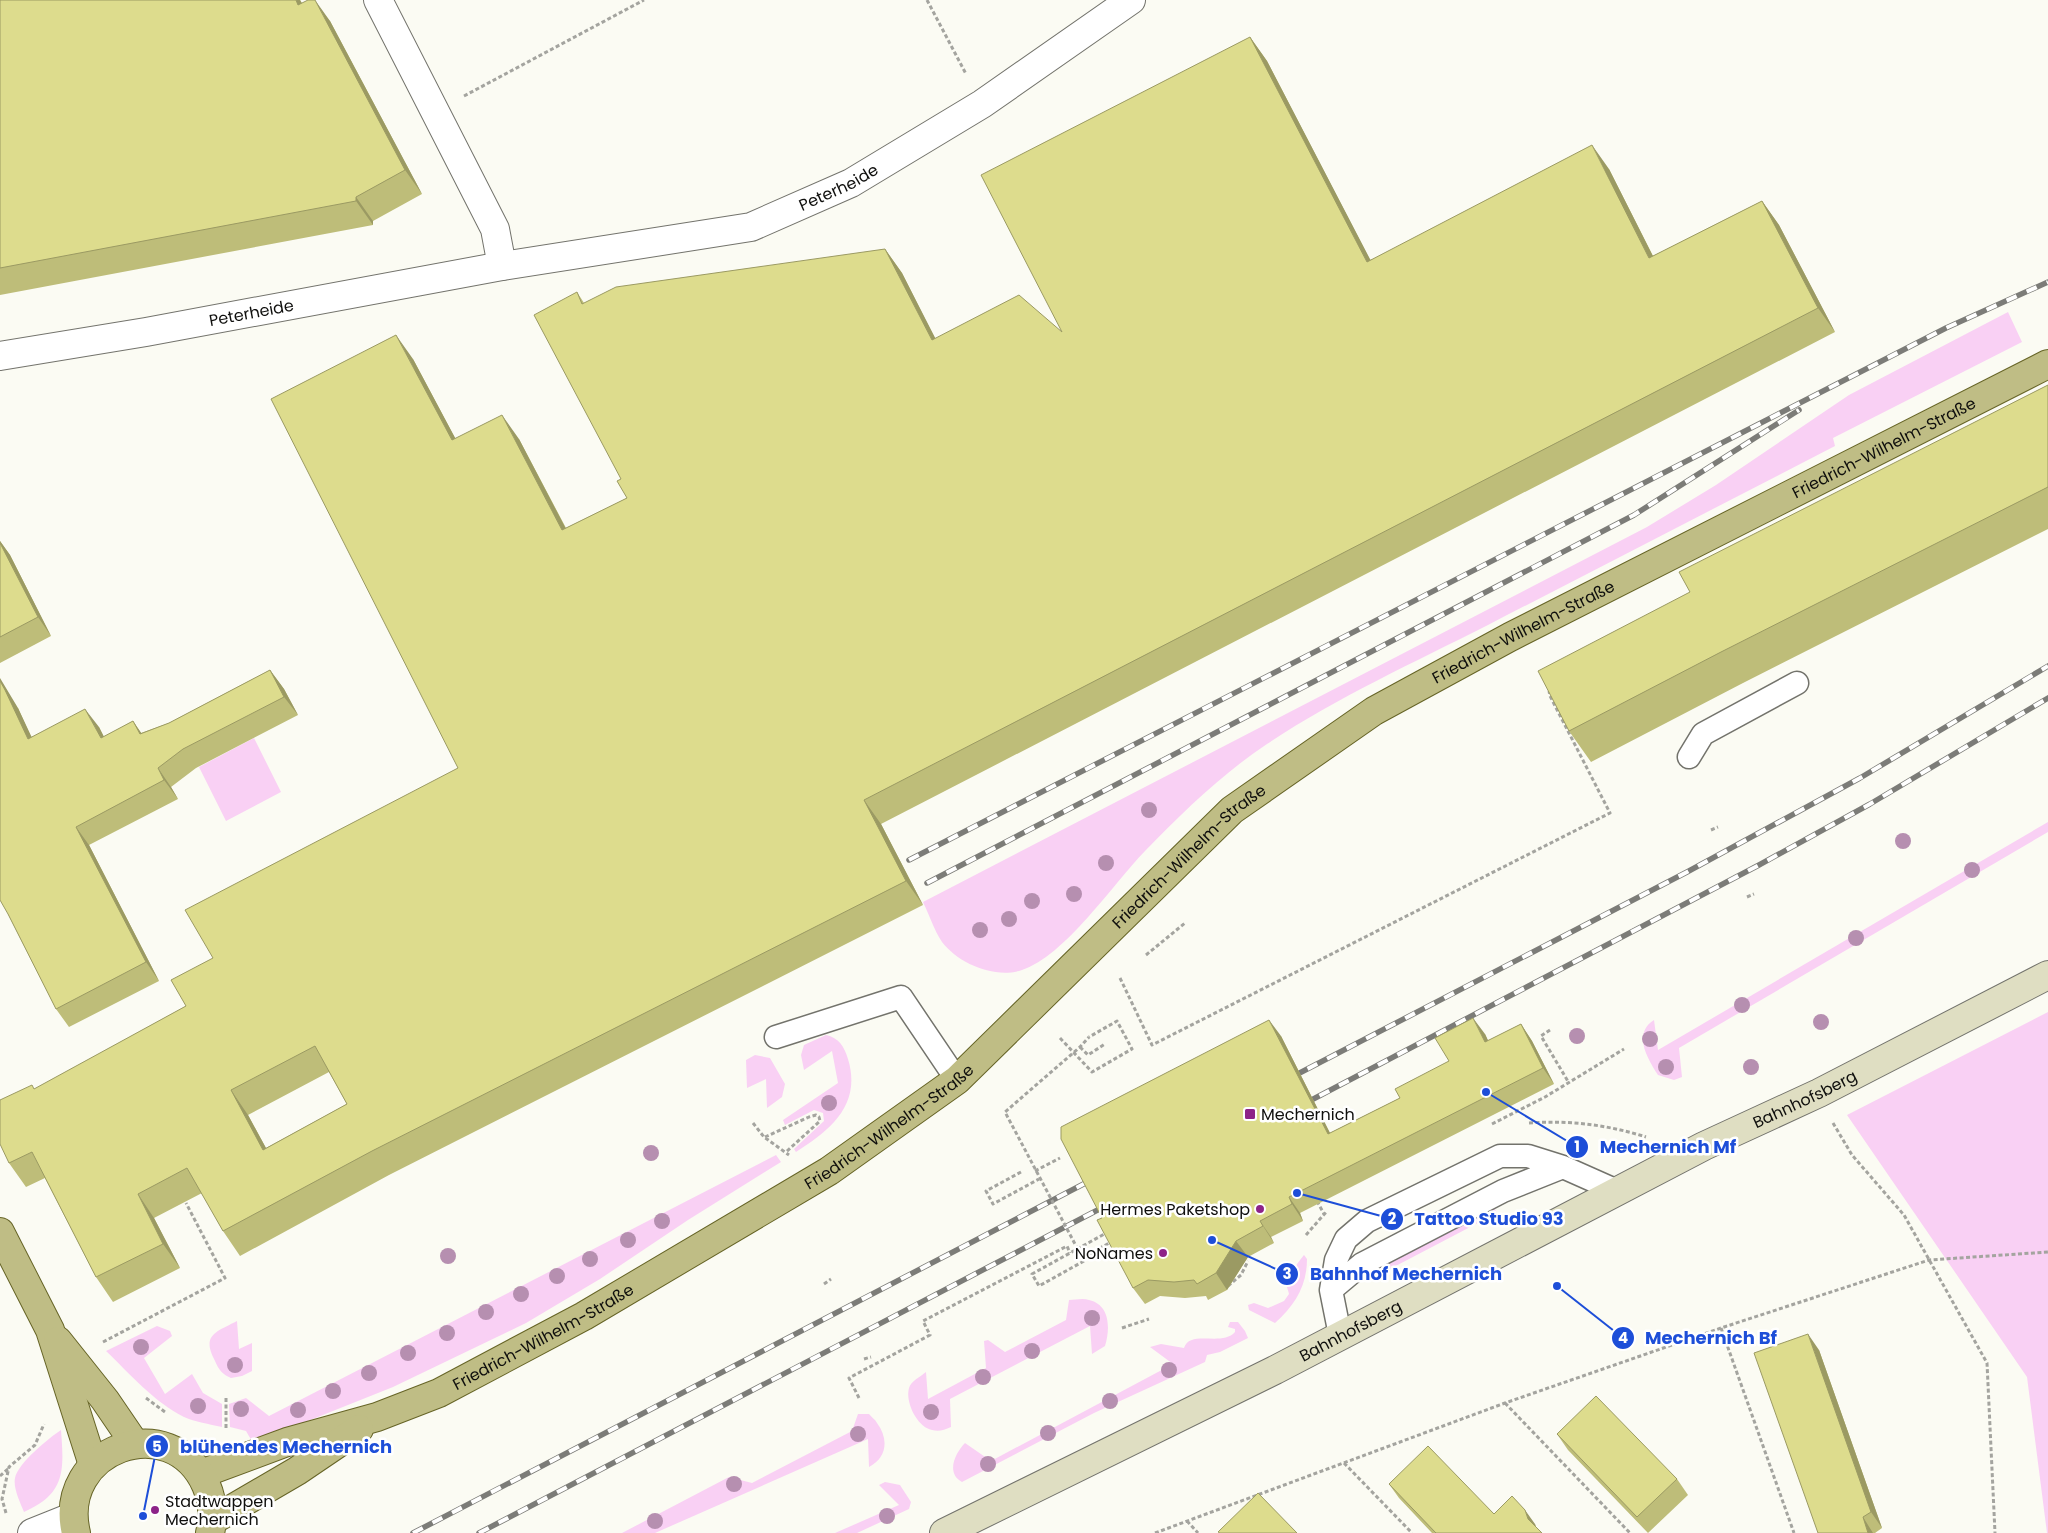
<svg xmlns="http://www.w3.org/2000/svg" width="2048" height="1533" viewBox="0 0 2048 1533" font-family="Poppins,sans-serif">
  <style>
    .green { fill: #f9d0f4 }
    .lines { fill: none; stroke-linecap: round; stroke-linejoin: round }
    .lane-casing { stroke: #73736c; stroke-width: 25 }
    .street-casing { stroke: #73736c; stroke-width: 30 }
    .secondary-casing { stroke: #73736c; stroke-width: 30 }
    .primary-casing { stroke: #666426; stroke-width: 30 }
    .path { stroke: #a4a49f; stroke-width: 3; stroke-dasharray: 4 2.5; stroke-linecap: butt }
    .lane { stroke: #fff; stroke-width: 22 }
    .street { stroke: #fff; stroke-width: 28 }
    .secondary { stroke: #dfdec2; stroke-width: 28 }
    .primary { stroke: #bfbd85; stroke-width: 28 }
    .rail-casing { stroke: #7c7c78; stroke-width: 5.5 }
    .rail { stroke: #fff; stroke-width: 4; stroke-dasharray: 11; stroke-linecap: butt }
    .path-bridge { stroke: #a4a49f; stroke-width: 3; stroke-dasharray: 4 2.5; stroke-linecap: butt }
    .tree { fill: #b68fb0 }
    .wall { fill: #bebd79; fill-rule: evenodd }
    .shaded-wall { fill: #9b9a63 }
    .building { fill: #dddc8d; stroke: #9b9a63; fill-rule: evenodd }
    .poi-dot { fill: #8d2388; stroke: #fff; stroke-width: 2 }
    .labels { text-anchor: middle; stroke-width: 5; stroke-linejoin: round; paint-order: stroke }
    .street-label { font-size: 16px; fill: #0f0f0d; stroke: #fff }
    .poi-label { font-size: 16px; fill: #0f0f0d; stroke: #fff; text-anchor: start }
    .leader { fill: none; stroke: #1d4ed8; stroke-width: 2 }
    .callout-dot { fill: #1d4ed8; stroke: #fff; stroke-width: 2 }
    .mark-label { font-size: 15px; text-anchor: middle; font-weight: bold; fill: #fff }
    .callout-label { font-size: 18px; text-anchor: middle; font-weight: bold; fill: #1d4ed8; stroke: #fff; stroke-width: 5; stroke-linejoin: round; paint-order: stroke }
  </style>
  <rect width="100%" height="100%" fill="#fbfbf3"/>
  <path class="green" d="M 2008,312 L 2022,342 L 1833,438 L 1835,446 C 1719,506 1604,565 1488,625 C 1413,663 1336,698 1267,744 C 1222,774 1183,812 1145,851 C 1113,884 1065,956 1022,970 C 995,979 959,964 942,942 C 934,930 929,914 923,902 L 1647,527 L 1716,485 L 1849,395 Z
    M 254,738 L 281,792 L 226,821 L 199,767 Z
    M 2048,822 L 2048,832 L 1679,1048 L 1682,1077 L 1674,1080 L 1658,1075 C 1648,1059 1632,1034 1654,1020 L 1658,1050 Z
    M 2048,1012 L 2048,1533 L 2047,1533 L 2027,1377 L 1847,1115 Z
    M 826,1035 C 839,1038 844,1046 848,1059 C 862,1105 830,1130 796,1152 L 794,1149 L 824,1121 L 823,1113 L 814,1110 L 785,1125 L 783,1120 L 838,1083 L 832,1051 L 804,1070 L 801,1055 L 804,1045 Z
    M 755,1055 L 770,1058 L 785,1084 L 782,1097 L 767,1108 L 766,1079 L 747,1088 L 746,1060 Z
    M 776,1155 L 781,1162 L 688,1220 L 600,1279 L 526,1323 L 393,1387 L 253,1443 L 246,1431 L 230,1427 L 229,1404 L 246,1398 L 269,1416 Z
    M 1493,1205 L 1497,1213 L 1388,1270 L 1383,1262 Z
    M 1304,1255 L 1307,1259 C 1307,1286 1295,1305 1275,1323 L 1249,1310 L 1248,1305 L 1254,1303 L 1268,1308 L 1284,1301 L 1289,1294 C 1288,1290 1286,1285 1286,1282 C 1286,1279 1302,1257 1304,1255 Z
    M 1069,1300 C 1075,1300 1083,1298 1089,1300 C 1111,1305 1110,1330 1105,1346 L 1092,1354 L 1090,1326 L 950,1399 L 951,1427 C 944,1430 939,1432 932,1430 C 917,1427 905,1402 909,1388 C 911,1381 920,1377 926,1372 L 928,1399 L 986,1368 L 984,1341 L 988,1340 L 1005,1352 L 1066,1320 Z
    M 237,1321 L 239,1349 L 252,1343 L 252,1371 L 242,1376 L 231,1378 C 222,1374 219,1370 215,1361 C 201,1335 216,1332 237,1321 Z
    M 1230,1322 L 1238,1322 L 1245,1331 L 1248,1338 L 1220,1352 L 1207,1355 L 1205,1362 L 1094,1413 L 962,1482 C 945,1473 956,1452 965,1443 L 991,1461 L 1173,1364 L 1150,1347 L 1161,1344 L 1184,1348 C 1190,1329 1222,1347 1235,1332 L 1235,1329 L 1228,1327 Z
    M 157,1326 L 170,1331 L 172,1336 L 144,1358 L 165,1394 L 192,1374 L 203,1393 L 222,1404 L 222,1427 C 209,1424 195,1422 184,1417 C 154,1402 130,1374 106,1351 Z
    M 858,1414 L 869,1414 C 871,1417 875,1419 877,1423 C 889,1439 887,1458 869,1467 L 868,1439 L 655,1533 L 622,1533 L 729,1477 L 752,1483 L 852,1431 Z
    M 61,1430 C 64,1470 66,1494 24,1512 C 20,1502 13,1488 15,1478 C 18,1463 49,1438 61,1430 Z
    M 885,1482 L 900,1485 L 911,1502 L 909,1509 L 857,1533 L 835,1533 L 899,1505 L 879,1485 Z"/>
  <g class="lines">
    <defs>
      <path id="lane" d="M 1689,757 L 1703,734 L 1797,683
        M 776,1037 L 901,997 L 957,1080
        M 1331,1290 L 1362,1264 L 1503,1191 L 1563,1167
        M 1340,1335 L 1331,1290 L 1336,1260 L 1346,1239 L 1367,1221 L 1500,1156 L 1528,1156 L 1563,1167 L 1617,1191"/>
      <g id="street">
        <path d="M 378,0 L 495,229 L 502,266"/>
        <path id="s1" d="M 0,356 L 146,332 L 502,266 L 751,227 L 851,183 L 982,104 L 1131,0"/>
        <path d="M 32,1533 L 72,1517"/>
      </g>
      <g id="secondary">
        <path id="s2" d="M 944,1533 L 1275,1370 L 1704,1146 L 1819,1093 L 2048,975"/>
      </g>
      <g id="primary">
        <path d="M 0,1232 L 50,1330 L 93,1465"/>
        <path d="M 58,1341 L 105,1400 L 135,1444"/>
        <path id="s3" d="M 201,1474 L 287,1442 L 377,1417 L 439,1393 L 584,1316 L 829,1171 L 957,1080 L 1232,810 L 1374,711 L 1510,637 L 2048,364"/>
        <path d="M 213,1520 L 297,1471 L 359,1429"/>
        <path d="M 76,1533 C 56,1449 171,1407 206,1485 C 213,1501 214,1516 210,1533"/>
      </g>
    </defs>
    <use href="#lane" class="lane-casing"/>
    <use href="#street" class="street-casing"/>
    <use href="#secondary" class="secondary-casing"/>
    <use href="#primary" class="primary-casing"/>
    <path class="path" d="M 927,0 L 966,74
      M 464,96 L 644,0
      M 1711,830 L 1718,827
      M 1747,897 L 1754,894
      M 1146,955 L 1185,923
      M 1120,978 L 1152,1045 L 1610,813 L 1550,696 L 1549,691
      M 1550,1030 L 1541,1036 L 1569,1083
      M 1060,1038 L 1092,1072 L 1132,1049 L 1117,1021 L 1089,1037
      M 1080,1047 L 1088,1055 L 1105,1044
      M 753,1123 L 764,1137 L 789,1155
      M 1529,1123 C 1569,1120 1609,1125 1646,1137
      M 1833,1123 L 1852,1155 L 1904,1215 L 1987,1363 L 1995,1533
      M 1492,1124 L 1545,1097 L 1624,1049
      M 765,1137 L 809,1117 L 816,1115 L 819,1117 L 820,1121 L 786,1152
      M 1035,1171 L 1060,1158
      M 1021,1172 L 986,1191 L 993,1204 L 1039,1179
      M 1317,1201 L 1324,1214
      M 1306,1235 L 1327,1211
      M 1082,1258 L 1111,1242
      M 1084,1261 L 1039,1286 L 1032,1274 L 1108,1232
      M 824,1284 L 831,1279
      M 1228,1286 L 1241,1275 L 1248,1261
      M 1122,1328 L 1149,1319
      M 1721,1328 L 1794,1533
      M 103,1342 L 225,1278 L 186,1203
      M 864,1359 L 871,1357
      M 146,1398 L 165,1412
      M 859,1398 L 849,1378 L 930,1335 L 923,1321 L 1067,1246 L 1070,1253
      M 1505,1403 L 1630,1533
      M 226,1428 L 226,1397
      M 1344,1463 L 1412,1533
      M 0,1476 L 9,1468
      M 6,1513 L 2,1499 L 9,1467 L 35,1445 L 44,1424
      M 1187,1521 L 1198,1533
      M 1155,1533 L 1505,1403 L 1721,1328 L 1929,1260 L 2048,1252"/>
    <use href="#lane" class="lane"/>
    <use href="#street" class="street"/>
    <use href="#secondary" class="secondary"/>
    <use href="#primary" class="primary"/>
    <defs>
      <path id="rail" d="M 909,860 L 1946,328 L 2048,282
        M 927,883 L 1634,515 L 1799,410
        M 1288,1079 L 1687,872 L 1860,778 L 2048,666
        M 1300,1106 L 1759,865 L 1870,804 L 2048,698
        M 413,1533 L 1097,1177
        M 479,1533 L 1111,1203"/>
    </defs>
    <use href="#rail" class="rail-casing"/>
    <use href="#rail" class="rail"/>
    <path class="path-bridge" d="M 1084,1261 L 1005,1112 L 1080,1047 L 1089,1037"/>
  </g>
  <g class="tree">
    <circle cx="1149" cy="810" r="8"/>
    <circle cx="1903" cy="841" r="8"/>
    <circle cx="1106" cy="863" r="8"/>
    <circle cx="1972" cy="870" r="8"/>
    <circle cx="1074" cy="894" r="8"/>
    <circle cx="1032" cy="901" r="8"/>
    <circle cx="1009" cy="919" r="8"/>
    <circle cx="980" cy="930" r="8"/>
    <circle cx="1856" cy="938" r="8"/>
    <circle cx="1742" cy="1005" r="8"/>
    <circle cx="1821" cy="1022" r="8"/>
    <circle cx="1577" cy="1036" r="8"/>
    <circle cx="1650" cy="1039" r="8"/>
    <circle cx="1666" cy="1067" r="8"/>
    <circle cx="1751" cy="1067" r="8"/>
    <circle cx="829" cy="1103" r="8"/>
    <circle cx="651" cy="1153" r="8"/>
    <circle cx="662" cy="1221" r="8"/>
    <circle cx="628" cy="1240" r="8"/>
    <circle cx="448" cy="1256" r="8"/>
    <circle cx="590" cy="1259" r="8"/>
    <circle cx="557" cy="1276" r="8"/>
    <circle cx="521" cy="1294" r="8"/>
    <circle cx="486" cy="1312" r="8"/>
    <circle cx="1092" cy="1318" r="8"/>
    <circle cx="447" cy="1333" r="8"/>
    <circle cx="141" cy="1347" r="8"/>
    <circle cx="1032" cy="1351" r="8"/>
    <circle cx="408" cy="1353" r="8"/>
    <circle cx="235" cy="1365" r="8"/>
    <circle cx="1169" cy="1370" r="8"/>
    <circle cx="369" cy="1373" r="8"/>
    <circle cx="983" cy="1377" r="8"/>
    <circle cx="333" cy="1391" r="8"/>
    <circle cx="1110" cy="1401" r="8"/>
    <circle cx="198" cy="1406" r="8"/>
    <circle cx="241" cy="1409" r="8"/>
    <circle cx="298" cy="1410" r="8"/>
    <circle cx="931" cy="1412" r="8"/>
    <circle cx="1048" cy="1433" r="8"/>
    <circle cx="858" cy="1434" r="8"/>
    <circle cx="988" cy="1464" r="8"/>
    <circle cx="734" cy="1484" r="8"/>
    <circle cx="887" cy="1516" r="8"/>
    <circle cx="655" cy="1521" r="8"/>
  </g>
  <path class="wall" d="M 0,0 L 300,0 L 302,3 L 330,21 L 422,194 L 373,221 L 373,225 L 0,295 Z
    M 1250,37 L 1267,61 L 1370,260 L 1609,169 L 1653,256 L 1762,201 L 1779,225 L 1835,332 L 881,824 L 923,905 L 389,1175 L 240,1256 L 223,1231 L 202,1193 L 154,1218 L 180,1268 L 113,1302 L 96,1277 L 45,1178 L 26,1187 L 9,1163 L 35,1089 L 186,1006 L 213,958 L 458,768 L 413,359 L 455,438 L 519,439 L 566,528 L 627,498 L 621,479 L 577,292 L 584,303 L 885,249 L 902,273 L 935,339 L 1062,332 ZM 329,1072 L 347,1104 L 266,1148 L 248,1115 Z
    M 2048,385 L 2048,529 L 1743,683 L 1591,762 L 1569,731 L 1690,592 Z
    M 0,541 L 10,555 L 51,636 L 0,663 Z
    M 270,670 L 284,689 L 298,715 L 196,768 L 171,787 L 178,799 L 89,845 L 159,981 L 69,1027 L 56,1009 L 8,914 L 18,708 L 31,737 L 99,727 L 104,737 L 133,721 L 141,733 L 169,723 Z
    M 1521,1024 L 1532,1041 L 1554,1084 L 1300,1213 L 1303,1221 L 1271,1237 L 1274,1243 L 1248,1257 L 1227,1290 L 1208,1300 L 1206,1296 L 1185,1298 L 1160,1296 L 1145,1304 L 1133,1288 L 1102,1218 L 1281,1036 L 1330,1133 L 1400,1098 L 1485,1034 L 1488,1041 Z
    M 1819,1350 L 1882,1528 L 1875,1533 L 1818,1533 Z
    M 1557,1434 L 1677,1479 L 1688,1495 L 1648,1533 L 1568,1450 Z
    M 1389,1484 L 1494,1514 L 1535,1524 L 1536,1527 L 1542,1533 L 1432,1533 L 1399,1498 Z"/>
  <path class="shaded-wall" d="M 296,0 L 300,0 L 315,29 L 298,5 Z
    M 315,0 L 330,21 L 422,194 L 405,170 Z
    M 1250,37 L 1267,61 L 1384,286 L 1367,262 Z
    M 1592,145 L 1609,169 L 1666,282 L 1649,258 Z
    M 356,197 L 373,221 L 373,225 L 356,201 Z
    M 1762,201 L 1779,225 L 1835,332 L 1818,308 Z
    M 885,249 L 902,273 L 949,365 L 932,340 Z
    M 396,335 L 413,359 L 469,464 L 452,440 Z
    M 502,415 L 519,439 L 579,554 L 562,530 Z
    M 0,541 L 10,555 L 51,636 L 38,617 L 0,543 Z
    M 270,670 L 284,689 L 298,715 L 284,697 Z
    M 0,678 L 18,708 L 41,757 L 28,739 L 0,681 Z
    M 85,709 L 99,727 L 114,757 L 101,738 Z
    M 133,721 L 146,740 L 140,734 Z
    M 158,768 L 171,787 L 178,799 L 164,780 Z
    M 864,800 L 881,824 L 923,905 L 906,881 Z
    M 76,827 L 89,845 L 159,981 L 146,962 Z
    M 1473,1018 L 1485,1034 L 1497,1059 L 1485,1042 Z
    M 1269,1020 L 1281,1036 L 1339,1151 L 1328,1134 Z
    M 1521,1024 L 1532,1041 L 1554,1084 L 1543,1068 Z
    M 231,1090 L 248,1115 L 280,1174 L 263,1150 Z
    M 138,1194 L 154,1218 L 180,1268 L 163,1244 Z
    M 1289,1197 L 1300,1213 L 1303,1221 L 1292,1204 Z
    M 1260,1221 L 1271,1237 L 1274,1243 L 1263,1226 Z
    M 1236,1241 L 1248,1257 L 1227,1290 L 1216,1273 Z
    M 1808,1334 L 1819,1350 L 1882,1528 L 1871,1512 Z
    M 1525,1510 L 1535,1524 L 1538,1533 L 1528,1519 Z
    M 1863,1517 L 1873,1533 L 1868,1533 Z"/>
  <path class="building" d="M 0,0 L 296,0 L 298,5 L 308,0 L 315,0 L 405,170 L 356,197 L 356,201 L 0,268 Z
    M 1250,37 L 1367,262 L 1592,145 L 1649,258 L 1762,201 L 1818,308 L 864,800 L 906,881 L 372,1151 L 223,1231 L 187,1168 L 138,1194 L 163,1244 L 96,1277 L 32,1152 L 9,1163 L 0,1144 L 0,1100 L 32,1085 L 34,1089 L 186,1006 L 171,980 L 213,958 L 185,910 L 458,768 L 271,399 L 396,335 L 452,440 L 502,415 L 562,530 L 627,498 L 617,481 L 621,479 L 534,315 L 577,292 L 582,304 L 616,287 L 885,249 L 932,340 L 1019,295 L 1062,332 L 981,175 ZM 315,1046 L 347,1104 L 263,1150 L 231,1090 Z
    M 2048,385 L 2048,487 L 1721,652 L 1569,731 L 1538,671 L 1690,592 L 1679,572 Z
    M 0,543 L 38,617 L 0,637 Z
    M 270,670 L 284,697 L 183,749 L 158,768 L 164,780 L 76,827 L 146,962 L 56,1009 L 8,914 L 0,900 L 0,681 L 5,690 L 28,739 L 85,709 L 101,738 L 133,721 L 140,734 L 169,723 Z
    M 1473,1018 L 1485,1042 L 1521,1024 L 1543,1068 L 1289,1197 L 1292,1204 L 1260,1221 L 1263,1226 L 1236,1241 L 1216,1273 L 1197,1284 L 1194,1280 L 1174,1282 L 1148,1280 L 1133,1288 L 1097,1220 L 1102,1218 L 1061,1139 L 1061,1127 L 1269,1020 L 1328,1134 L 1400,1098 L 1395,1089 L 1449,1061 L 1435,1038 Z
    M 1808,1334 L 1871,1512 L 1863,1517 L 1868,1533 L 1818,1533 L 1754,1353 Z
    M 1596,1396 L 1677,1479 L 1637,1517 L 1557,1434 Z
    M 1428,1446 L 1494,1514 L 1512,1496 L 1525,1510 L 1528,1519 L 1542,1533 L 1436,1533 L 1389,1484 Z
    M 1258,1493 L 1297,1533 L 1220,1533 L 1218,1532 Z"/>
  <g class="poi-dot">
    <rect x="1244" y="1108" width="12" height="12" rx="2.5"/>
    <circle cx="1260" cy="1209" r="5"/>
    <circle cx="1163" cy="1253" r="5"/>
    <circle cx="155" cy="1510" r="5"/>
  </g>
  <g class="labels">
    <g class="street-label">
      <text dy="6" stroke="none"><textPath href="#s1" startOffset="858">Peterheide</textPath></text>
      <text dy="6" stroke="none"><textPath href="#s1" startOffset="255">Peterheide</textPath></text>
      <text dy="6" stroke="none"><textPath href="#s3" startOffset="1990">Friedrich-Wilhelm-Straße</textPath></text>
      <text dy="6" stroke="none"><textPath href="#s3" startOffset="1585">Friedrich-Wilhelm-Straße</textPath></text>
      <text dy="6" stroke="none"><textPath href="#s3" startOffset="1180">Friedrich-Wilhelm-Straße</textPath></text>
      <text dy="6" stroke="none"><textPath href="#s2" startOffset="964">Bahnhofsberg</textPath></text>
      <text dy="6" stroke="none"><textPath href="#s3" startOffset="775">Friedrich-Wilhelm-Straße</textPath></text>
      <text dy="6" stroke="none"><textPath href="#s2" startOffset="454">Bahnhofsberg</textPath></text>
      <text dy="6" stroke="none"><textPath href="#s3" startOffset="370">Friedrich-Wilhelm-Straße</textPath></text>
    </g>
    <g class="poi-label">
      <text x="1261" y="1120">Mechernich</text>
      <text x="1250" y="1215" text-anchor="end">Hermes Paketshop</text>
      <text x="1153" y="1259" text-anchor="end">NoNames</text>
      <text x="165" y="1507">Stadtwappen<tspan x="165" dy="18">Mechernich</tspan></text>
    </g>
  </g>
  <path class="leader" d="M1486 1092L1577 1147M1297 1193L1392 1219M1212 1240L1287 1274M1557 1286L1623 1338M143 1516L157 1446"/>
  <g class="callout-dot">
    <circle cx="1486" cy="1092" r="5"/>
    <circle cx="1297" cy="1193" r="5"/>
    <circle cx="1212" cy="1240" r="5"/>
    <circle cx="1557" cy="1286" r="5"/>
    <circle cx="143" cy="1516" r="5"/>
    <circle cx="1577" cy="1147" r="12"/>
    <circle cx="1392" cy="1219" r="12"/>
    <circle cx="1287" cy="1274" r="12"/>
    <circle cx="1623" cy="1338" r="12"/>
    <circle cx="157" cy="1446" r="12"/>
  </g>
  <g class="mark-label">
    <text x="1577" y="1152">1</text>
    <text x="1392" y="1224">2</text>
    <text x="1287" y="1279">3</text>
    <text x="1623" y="1343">4</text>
    <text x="157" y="1452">5</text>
  </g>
  <g class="callout-label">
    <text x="1668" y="1153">Mechernich Mf</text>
    <text x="1489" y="1225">Tattoo Studio 93</text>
    <text x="1406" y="1280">Bahnhof Mechernich</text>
    <text x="1711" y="1344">Mechernich Bf</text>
    <text x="286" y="1453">blühendes Mechernich</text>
  </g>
</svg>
